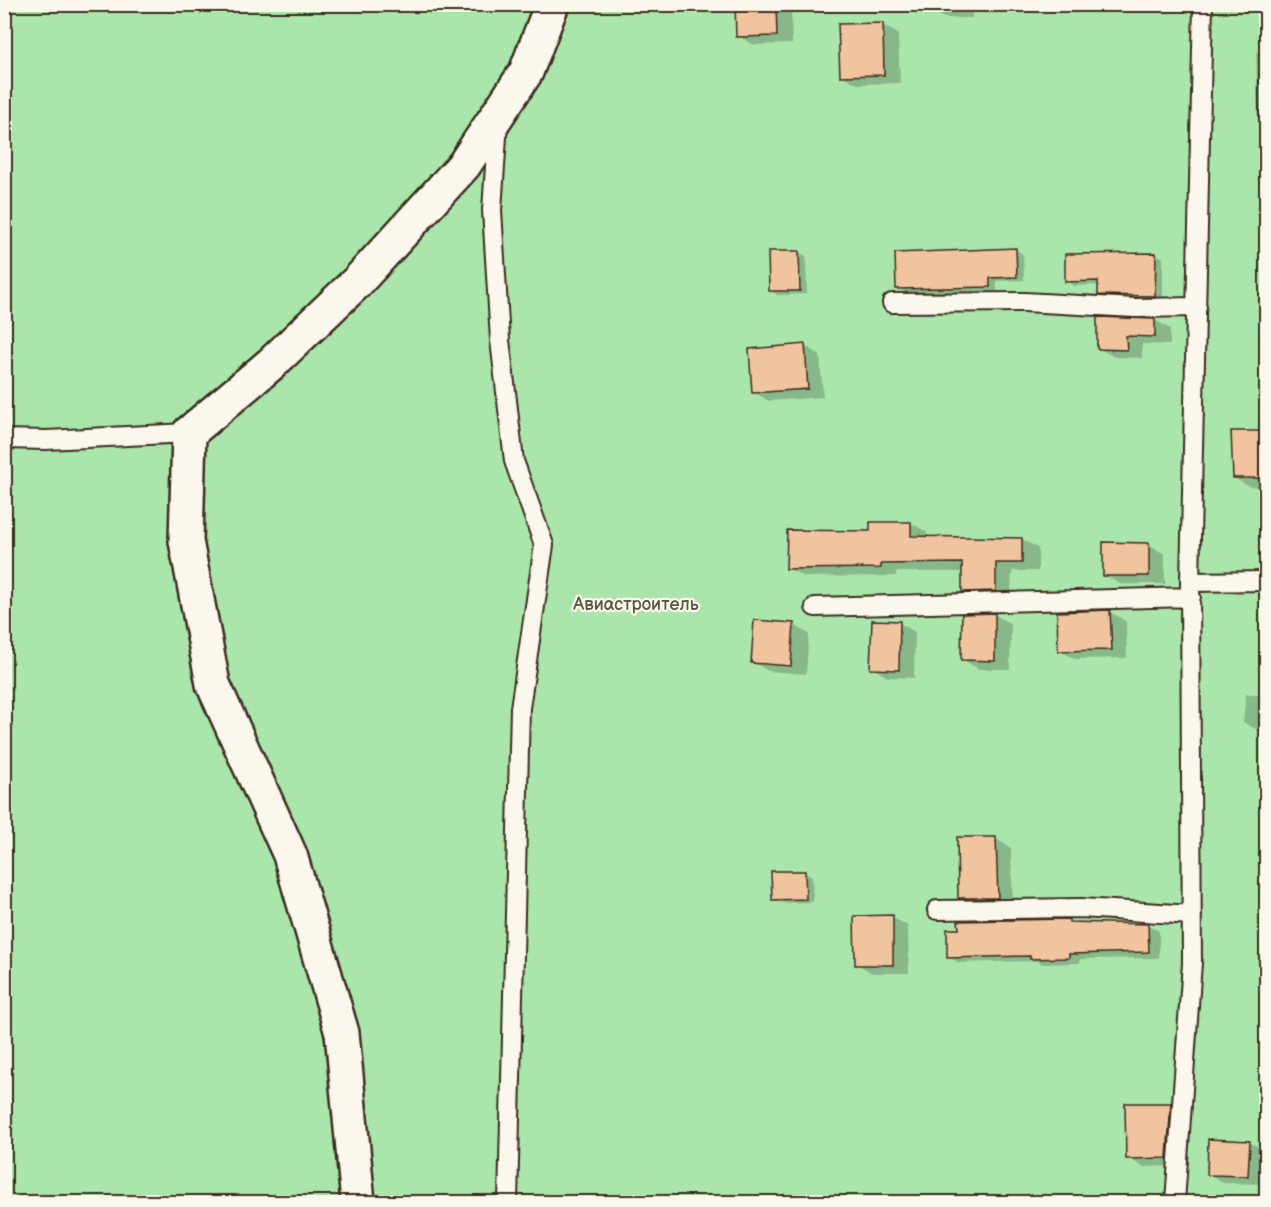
<svg xmlns="http://www.w3.org/2000/svg" width="1271" height="1207" viewBox="0 0 1271 1207" font-family="'Balsamiq Sans',sans-serif">
  <style>
    .green { fill: #aae6ac; stroke: #728865; stroke-width: 1.5 }
    .shadow { fill: #0003 }
    .building { fill: #efc49e; stroke: #3b2a1e; stroke-width: 1.5 }
    .lines { fill: none; stroke-linecap: round; stroke-linejoin: round }
    .service-casing { stroke: #3b2a1e; stroke-width: 22 }
    .minor-casing { stroke: #3b2a1e; stroke-width: 38 }
    .service { stroke: #fbf7ec; stroke-width: 18 }
    .minor { stroke: #fbf7ec; stroke-width: 33 }
    .labels { text-anchor: middle; stroke-width: 4.5; stroke-linejoin: round; paint-order: stroke }
    .park-label { font-size: 18px; fill: #575942; stroke: #fbf7ec }
  </style>
  <rect width="100%" height="100%" fill="#fbf7ec"/>
  <filter id="ink" filterUnits="userSpaceOnUse"><feTurbulence type="fractalNoise" baseFrequency=".0167" numOctaves="2"/><feDisplacementMap in="SourceGraphic" scale="12" xChannelSelector="R" yChannelSelector="G"/><feConvolveMatrix kernelMatrix="1 2 1 2 8 2 1 2 1" color-interpolation-filters="sRGB"/></filter>
  <g filter="url(#ink)">
    <path class="green" d="M 5,5 L 1266,5 L 1266,1202 L 5,1202 Z"/>
    <path class="shadow" d="M 737,4 L 791,4 L 792,44 L 754,45 L 738,36 Z
      M 936,4 L 971,4 L 972,18 L 944,18 L 936,14 Z
      M 1086,4 L 1123,4 L 1123,9 L 1094,10 Z
      M 883,25 L 898,34 L 900,83 L 857,84 L 841,75 Z
      M 1256,52 L 1266,52 L 1266,123 L 1258,118 Z
      M 1016,250 L 1023,254 L 1024,280 L 997,281 L 997,291 L 905,292 L 897,288 Z
      M 799,252 L 806,256 L 807,294 L 778,295 L 770,291 Z
      M 1156,254 L 1163,258 L 1163,300 L 1107,298 L 1099,294 L 1100,285 L 1074,286 L 1067,281 L 1066,256 Z
      M 1155,320 L 1170,329 L 1170,345 L 1142,344 L 1142,358 L 1114,357 L 1098,348 Z
      M 805,346 L 820,355 L 823,397 L 769,401 L 753,392 Z
      M 1266,432 L 1266,486 L 1250,487 L 1234,478 L 1233,433 Z
      M 911,523 L 927,532 L 927,538 L 1022,539 L 1038,548 L 1038,571 L 1012,571 L 1011,599 L 979,600 L 964,591 L 964,572 L 896,572 L 896,576 L 804,577 L 788,568 L 872,533 Z
      M 1149,545 L 1165,554 L 1165,584 L 1120,584 L 1104,575 Z
      M 1110,612 L 1126,621 L 1127,658 L 1075,659 L 1059,650 Z
      M 995,615 L 1011,624 L 1010,669 L 978,669 L 962,659 Z
      M 900,623 L 915,632 L 914,678 L 888,677 L 872,668 Z
      M 794,625 L 809,634 L 806,674 L 768,671 L 753,662 Z
      M 1246,694 L 1266,696 L 1266,731 L 1259,731 L 1243,722 Z
      M 996,839 L 1011,848 L 1013,906 L 975,907 L 959,898 Z
      M 804,872 L 812,877 L 813,902 L 780,903 L 773,899 Z
      M 892,917 L 908,926 L 909,973 L 872,973 L 857,964 Z
      M 1069,921 L 1074,924 L 1148,925 L 1159,931 L 1159,958 L 1080,959 L 1080,963 L 1043,964 L 1038,961 L 959,963 L 949,957 L 960,930 Z
      M 1170,1104 L 1186,1113 L 1182,1166 L 1143,1167 L 1127,1158 Z
      M 1249,1142 L 1265,1151 L 1264,1184 L 1224,1183 L 1209,1174 Z"/>
    <path class="building" d="M 735,4 L 776,4 L 777,36 L 736,37 Z
      M 883,23 L 884,75 L 840,76 L 838,24 Z
      M 1016,248 L 1017,277 L 990,278 L 990,287 L 896,289 L 895,253 Z
      M 768,251 L 799,251 L 800,291 L 769,291 Z
      M 1156,253 L 1155,296 L 1098,295 L 1098,281 L 1065,282 L 1065,254 Z
      M 1097,317 L 1155,319 L 1155,337 L 1126,336 L 1127,350 L 1097,349 Z
      M 805,344 L 808,389 L 752,393 L 749,349 Z
      M 1231,431 L 1266,431 L 1266,478 L 1233,478 Z
      M 870,522 L 911,522 L 911,536 L 1022,538 L 1022,563 L 996,563 L 996,591 L 962,592 L 962,563 L 881,564 L 881,568 L 786,569 L 787,530 L 870,531 Z
      M 1103,542 L 1149,543 L 1149,576 L 1103,576 Z
      M 1110,610 L 1112,650 L 1058,651 L 1057,612 Z
      M 995,613 L 995,661 L 961,660 L 962,614 Z
      M 754,620 L 794,623 L 791,666 L 751,663 Z
      M 872,620 L 900,621 L 899,670 L 870,669 Z
      M 957,837 L 996,837 L 998,898 L 958,898 Z
      M 771,871 L 805,871 L 806,899 L 772,900 Z
      M 893,915 L 893,965 L 855,965 L 854,916 Z
      M 1069,919 L 1069,922 L 1148,924 L 1149,952 L 1069,954 L 1069,958 L 1030,959 L 1030,956 L 947,958 L 947,929 L 959,929 L 958,921 Z
      M 1125,1103 L 1171,1103 L 1167,1158 L 1126,1159 Z
      M 1208,1139 L 1250,1141 L 1248,1176 L 1207,1175 Z"/>
    <g class="lines">
      <defs>
        <path id="service" d="M 498,122 L 492,210 L 500,340 L 514,461 L 544,545 L 520,708 L 508,1202
          M 892,303 L 1024,302 L 1135,308 L 1197,307
          M 4,439 L 46,440 L 189,433
          M 1190,582 L 1266,581
          M 815,607 L 1191,597
          M 937,910 L 1081,908 L 1192,915
          M 1175,1202 L 1192,963 L 1190,582 L 1203,4"/>
        <path id="minor" d="M 358,1202 L 342,1033 L 290,855 L 213,684 L 186,541 L 189,433 L 272,363 L 357,282 L 464,165 L 526,72 L 552,4"/>
      </defs>
      <use href="#service" class="service-casing"/>
      <use href="#minor" class="minor-casing"/>
      <use href="#service" class="service"/>
      <use href="#minor" class="minor"/>
    </g>
  </g>
  <g class="labels">
    <g class="park-label">
      <text x="636" y="610">Авиастроитель</text>
    </g>
  </g>
  <rect width="1271" height="1207" fill="none" stroke="#fbf7ec" stroke-width="24"/>
  <rect x="12" y="12" width="1247" height="1183" fill="none" stroke="#3b2a1e" stroke-width="2" filter="url(#ink)"/>
</svg>
